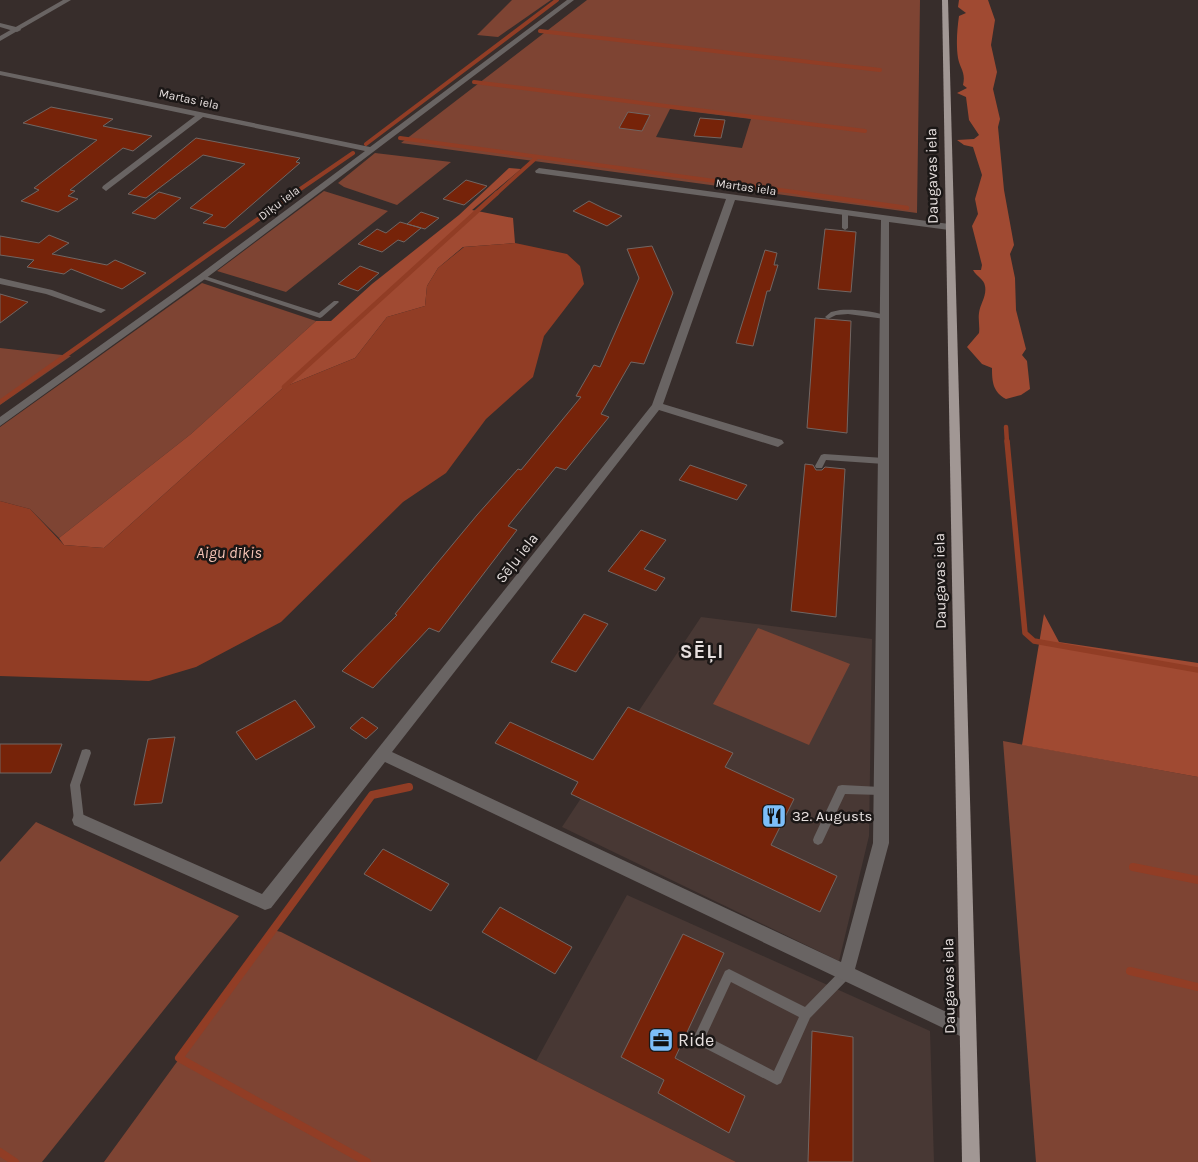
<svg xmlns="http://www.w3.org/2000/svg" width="1198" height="1162" viewBox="0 0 1198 1162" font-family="Karla,sans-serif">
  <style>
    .built { fill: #483834 }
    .green { fill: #7e4433; fill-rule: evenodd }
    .forest { fill: #a04a32 }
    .water { fill: #913d25 }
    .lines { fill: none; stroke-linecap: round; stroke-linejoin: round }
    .stream-far3 { stroke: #913d25; stroke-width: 4 }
    .stream-far2 { stroke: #913d25; stroke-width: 4.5 }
    .stream-far1 { stroke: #913d25; stroke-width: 5.5 }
    .stream { stroke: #913d25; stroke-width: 8 }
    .building { fill: #762309; stroke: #716663 }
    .service { fill: #696463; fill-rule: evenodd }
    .minor { fill: #696463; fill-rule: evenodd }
    .tertiary { fill: #696463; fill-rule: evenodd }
    .primary { fill: #a19794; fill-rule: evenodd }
    .labels { text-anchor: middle; stroke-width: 5; stroke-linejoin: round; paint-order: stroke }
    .far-street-label { font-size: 12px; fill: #e7e0df; stroke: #1b1716 }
    .street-label { font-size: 15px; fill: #e7e0df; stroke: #1b1716 }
    .poi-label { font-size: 15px; fill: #e7e0df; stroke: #1b1716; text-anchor: start }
    .water-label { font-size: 16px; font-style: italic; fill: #f4c3b5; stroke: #1b1716 }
    .near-poi-label { font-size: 18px; fill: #e7e0df; stroke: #1b1716; text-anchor: start }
    .district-label { font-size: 20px; font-weight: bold; letter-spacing: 1px; fill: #e7e0df; stroke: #1b1716 }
  </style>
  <rect width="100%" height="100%" fill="#372d2b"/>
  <path class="built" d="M 701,617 L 872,639 L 869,836 L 839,961 L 562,827 Z
    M 627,895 L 930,1031 L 934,1162 L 736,1162 L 536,1061 Z"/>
  <path class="green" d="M 512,0 L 551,0 L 498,37 L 477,35 Z
    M 587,0 L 920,0 L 917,213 L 401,143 ZM 670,109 L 751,119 L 742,148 L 656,137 Z
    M 375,153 L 451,162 L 397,205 L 344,187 L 338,183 Z
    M 324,191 L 388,211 L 286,292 L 217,271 Z
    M 202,283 L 316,321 L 191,434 L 59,538 L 30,509 L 0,501 L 0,427 Z
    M 0,348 L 71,356 L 0,405 Z
    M 758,628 L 850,664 L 809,745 L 713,704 Z
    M 1003,741 L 1198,777 L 1198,1162 L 1036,1162 Z
    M 36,822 L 239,916 L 42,1162 L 0,1162 L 0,862 Z
    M 273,930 L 281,932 L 736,1162 L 104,1162 Z"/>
  <path class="forest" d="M 959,0 L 988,0 L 995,20 L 991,45 L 997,72 L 993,89 L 1000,119 L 998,127 L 1004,190 L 1014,245 L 1010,254 L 1015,278 L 1016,310 L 1026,349 L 1022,355 L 1027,361 L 1030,389 L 1021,395 L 1006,399 C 993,392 992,382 992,368 L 982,364 L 967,347 L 979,333 C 980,326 978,320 979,313 C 980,304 987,296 985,286 C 984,279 977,277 973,270 L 981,270 L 982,265 L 972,226 L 978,214 L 975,199 L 982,175 L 973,147 L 964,145 L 957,140 L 974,139 L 979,135 L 969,120 L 966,97 L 957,93 L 967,88 L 963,85 C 966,72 960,69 958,58 C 956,45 957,30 959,16 L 966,13 L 958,7 Z
    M 509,168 L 521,169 L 472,210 L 513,218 L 515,243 L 463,247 L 438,268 L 427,286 L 425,306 L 387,317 L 355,358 L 284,387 L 104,548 L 64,545 L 59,538 L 191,434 L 316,321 L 331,321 L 372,284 L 459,215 Z
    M 1044,614 L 1059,642 L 1198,663 L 1198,777 L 1022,745 Z"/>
  <path class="water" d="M 515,243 L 567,254 L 580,266 L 584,284 L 544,336 L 533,377 L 486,419 L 446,473 L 403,502 L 281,622 L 196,667 L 149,681 L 0,676 L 0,501 L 30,509 L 64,545 L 104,548 L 284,387 L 355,358 L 387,317 L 425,306 L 427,286 L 438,268 L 464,247 Z"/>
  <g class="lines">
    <path class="stream-far3" d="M 540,31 L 880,70
      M 474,82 L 865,131
      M 400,138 L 809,194
      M 366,144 L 557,0
      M 293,194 L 353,153
      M 496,194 L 537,157"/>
    <path class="stream-far2" d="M 800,193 L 907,208
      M 284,387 L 497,193
      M 0,402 L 295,193
      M 1006,427 L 1007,442"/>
    <path class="stream-far1" d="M 1007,441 L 1025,633 L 1034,641 L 1198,670"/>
    <path class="stream" d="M 1133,867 L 1198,880
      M 1130,971 L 1198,987
      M 0,1152 L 15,1162
      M 367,1162 L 179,1058 L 372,795 L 409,787"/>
  </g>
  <path class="building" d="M 51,107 L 113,119 L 103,126 L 152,136 L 133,151 L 123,148 L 70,190 L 75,191 L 68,196 L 78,199 L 58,212 L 21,201 L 39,190 L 34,188 L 97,140 L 23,123 Z
    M 628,112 L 650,115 L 642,131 L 619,128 Z
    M 700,118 L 725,120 L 721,138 L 694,136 Z
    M 196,138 L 300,158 L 296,162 L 300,163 L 225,228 L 203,223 L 213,215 L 190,208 L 245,164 L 203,155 L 146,198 L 128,194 Z
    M 466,180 L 487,186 L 464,205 L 443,199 Z
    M 159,192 L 181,198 L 155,219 L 132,213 Z
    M 589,201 L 605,209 L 622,216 L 607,226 L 573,211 Z
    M 421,212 L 439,218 L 425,229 L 407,224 Z
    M 400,222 L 421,228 L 404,242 L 398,240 L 382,252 L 358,244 L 377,229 L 386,233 Z
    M 825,229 L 856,232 L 851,292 L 818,289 Z
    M 49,235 L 69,243 L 52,254 L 107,265 L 115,260 L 146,273 L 122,289 L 71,269 L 64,274 L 27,267 L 34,260 L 0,255 L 0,236 L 39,243 Z
    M 652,246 L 673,293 L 644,364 L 631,362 L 601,414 L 609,417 L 566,470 L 556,467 L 508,526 L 517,530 L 439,632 L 429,628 L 373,688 L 342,671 L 397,615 L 395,614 L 477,515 L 518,469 L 521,470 L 581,397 L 576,396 L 594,365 L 600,367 L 639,278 L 627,249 Z
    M 765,250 L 777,253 L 774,265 L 778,265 L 770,291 L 767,291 L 753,346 L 736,343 Z
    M 360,266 L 379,273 L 358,291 L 338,284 Z
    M 0,294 L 28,302 L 0,323 Z
    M 815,318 L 851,321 L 847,433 L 807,428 Z
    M 805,464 L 813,465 L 816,470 L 822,470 L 825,467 L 845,469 L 836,617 L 791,611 Z
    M 690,465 L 747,485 L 737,500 L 679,480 Z
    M 641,530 L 666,540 L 644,569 L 665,578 L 656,591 L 608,571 Z
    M 584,614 L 608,624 L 576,672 L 551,662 Z
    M 295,700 L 315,727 L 256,760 L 236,732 Z
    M 628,707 L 733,753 L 725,767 L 794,799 L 771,845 L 837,876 L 820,912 L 571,794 L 578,782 L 495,743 L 510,722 L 593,760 Z
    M 362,717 L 378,728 L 366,739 L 350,728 Z
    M 175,737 L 162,803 L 134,805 L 148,739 Z
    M 0,744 L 62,744 L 51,773 L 0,773 Z
    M 383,849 L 449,884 L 431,911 L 364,874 Z
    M 500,907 L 572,947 L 555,974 L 482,932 Z
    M 683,934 L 724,953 L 675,1058 L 745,1096 L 729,1133 L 658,1093 L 664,1080 L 621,1057 Z
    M 812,1031 L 853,1037 L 853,1162 L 808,1162 Z"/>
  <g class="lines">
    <path class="service" d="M 845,212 L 848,214 L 848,228 L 845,230 L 842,228 L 842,214 Z
      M 202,275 L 319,313 L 334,301 L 338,301 L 339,302 L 322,317 L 320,318 L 200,278 L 200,276 Z
      M 840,310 C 853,309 878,311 888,317 L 885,319 L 848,314 L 836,315 L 828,319 L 825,317 L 831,312 Z
      M 824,454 L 884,458 L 888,461 L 884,464 L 826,460 L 822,468 L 816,468 L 815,466 L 821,455 Z
      M 86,749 L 90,750 L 91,753 L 80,785 L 84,820 L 83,823 L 79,825 L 75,823 L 74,820 L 70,785 L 81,753 L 82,750 Z
      M 842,785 L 881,787 L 885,788 L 886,791 L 885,794 L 881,795 L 845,794 L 822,843 L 818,845 L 814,843 L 813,840 L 814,837 L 838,786 Z
      M 846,967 L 850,969 L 852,973 L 850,977 L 810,1018 L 781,1083 L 777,1085 L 773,1083 L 695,1043 L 693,1039 L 695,1035 L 725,971 L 729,969 L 805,1007 L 842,969 ZM 731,982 L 799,1017 L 774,1071 L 706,1036 Z"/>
    <path class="minor" d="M 567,0 L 574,0 L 205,279 L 0,426 L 0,417 L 199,275 L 365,151 L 203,117 L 106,191 L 102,188 L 103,186 L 195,116 L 0,75 L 0,71 L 370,147 Z
      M 0,23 L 20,28 L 21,30 L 17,32 L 0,27 Z
      M 539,168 L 949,224 L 954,227 L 949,230 L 889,222 L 889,843 L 855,969 L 972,1024 L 974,1030 L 972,1036 L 966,1038 L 960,1036 L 385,762 L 271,908 L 265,910 L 74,825 L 72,820 L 74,815 L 79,813 L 84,815 L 262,894 L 652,405 L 726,199 L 536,173 L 535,171 ZM 735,200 L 881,220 L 873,843 L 841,962 L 392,752 L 659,410 L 778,447 L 784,443 L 782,440 L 663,404 Z
      M 0,278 L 52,290 L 106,310 L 101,313 L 46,294 L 0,284 Z"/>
    <path class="tertiary" d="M 63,0 L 71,0 L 0,41 L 0,36 Z"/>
    <path class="primary" d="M 942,0 L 948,0 L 980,1162 L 962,1162 Z"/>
  </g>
  <defs>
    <symbol id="restaurant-square" viewBox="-11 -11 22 22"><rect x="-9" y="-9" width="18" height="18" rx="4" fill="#7cbef9" stroke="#1b1716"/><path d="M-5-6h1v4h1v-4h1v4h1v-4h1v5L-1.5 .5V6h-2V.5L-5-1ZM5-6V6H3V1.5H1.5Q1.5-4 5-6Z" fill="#111"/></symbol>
    <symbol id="office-square" viewBox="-11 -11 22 22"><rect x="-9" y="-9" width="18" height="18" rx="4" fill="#7cbef9" stroke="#1b1716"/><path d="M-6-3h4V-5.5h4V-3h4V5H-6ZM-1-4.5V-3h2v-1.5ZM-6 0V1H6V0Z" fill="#111"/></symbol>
  </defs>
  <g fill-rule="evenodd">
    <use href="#restaurant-square" x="760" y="802" width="28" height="28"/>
    <use href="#office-square" x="647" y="1026" width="28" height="28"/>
  </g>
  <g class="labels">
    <g class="far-street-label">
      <text transform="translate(189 99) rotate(12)" y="4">Martas iela</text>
      <text transform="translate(746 187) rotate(8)" y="4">Martas iela</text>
      <text transform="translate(279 203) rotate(-37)" y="4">Dīķu iela</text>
    </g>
    <g class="street-label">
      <text transform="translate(932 176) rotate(-91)" y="5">Daugavas iela</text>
      <text transform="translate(517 558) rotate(-52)" y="5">Sēļu iela</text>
      <text transform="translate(940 581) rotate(-91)" y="5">Daugavas iela</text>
      <text transform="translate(949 986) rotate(-91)" y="5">Daugavas iela</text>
    </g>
    <g class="poi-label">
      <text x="792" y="821">32. Augusts</text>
    </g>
    <g class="water-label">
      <text x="229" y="558">Aigu dīķis</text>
    </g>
    <g class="near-poi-label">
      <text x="678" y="1046">Ride</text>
    </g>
    <g class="district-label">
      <text x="702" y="658">SĒĻI</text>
    </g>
  </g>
</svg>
